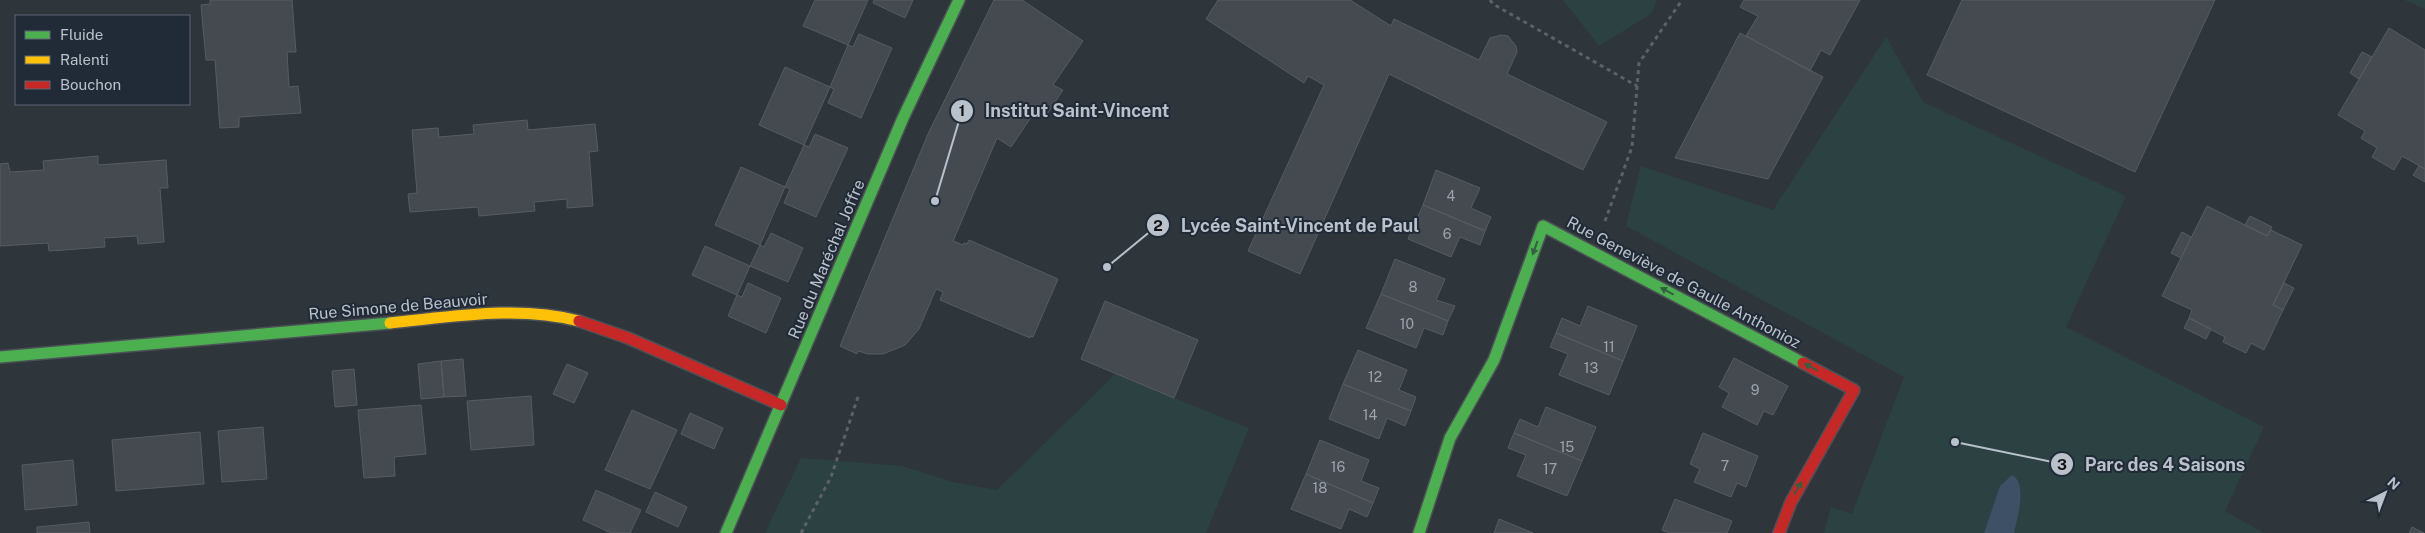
<svg xmlns="http://www.w3.org/2000/svg" width="2425" height="533" viewBox="0 0 2425 533" font-family="'Public Sans',sans-serif">
  <style>
    .green { fill: #2b4142 }
    .water { fill: #3d5066 }
    .building { fill: #454a50; stroke: #565c63 }
    .lines { fill: none; stroke-linecap: round; stroke-linejoin: round }
    .fast-casing { stroke: #4c5156; stroke-width: 14 }
    .slow-casing { stroke: #4c5156; stroke-width: 14 }
    .jam-casing { stroke: #4c5156; stroke-width: 14 }
    .path { stroke: #5c6266; stroke-width: 3; stroke-dasharray: 4 4; stroke-linecap: butt }
    .fast { stroke: #4caf50; stroke-width: 11 }
    .slow { stroke: #ffc107; stroke-width: 11 }
    .jam { stroke: #c62828; stroke-width: 11 }
    .oneway { fill: #326041 }
    .labels { text-anchor: middle; stroke-width: 4; stroke-linejoin: round; paint-order: stroke }
    .number-label { font-size: 14px; fill: #9ca3ac }
    .street-label { font-size: 16px; fill: #b9c1cb; stroke: #212b37 }
    .leader { fill: none; stroke: #b9c1cb; stroke-width: 2 }
    .callout-dot { fill: #b9c1cb; stroke: #212b37; stroke-width: 2 }
    .mark-label { font-size: 15px; text-anchor: middle; font-weight: bold; fill: #111 }
    .callout-label { font-size: 18px; text-anchor: middle; font-weight: bold; fill: #b9c1cb; stroke: #212b37; stroke-width: 4; stroke-linejoin: round; paint-order: stroke }
  </style>
  <rect width="100%" height="100%" fill="#2e353b"/>
  <path class="green" d="M 1563,0 L 1657,0 L 1651,14 L 1599,46 Z
    M 2404,0 L 2425,0 L 2425,9 Z
    M 1886,37 L 1923,102 L 2126,196 L 2066,327 L 2264,427 L 2225,511 L 2264,533 L 1824,533 L 1831,507 L 1852,514 L 1904,377 L 1626,226 L 1641,166 L 1773,210 Z
    M 1115,374 L 1249,428 L 1206,533 L 765,533 L 801,458 L 902,466 L 953,482 L 997,490 Z"/>
  <path class="water" d="M 2012,475 C 2028,483 2017,519 2014,533 L 1984,533 L 2000,486 Z"/>
  <path class="building" d="M 210,0 L 292,0 L 296,52 L 287,52 L 289,87 L 298,86 L 301,113 L 239,117 L 239,127 L 220,128 L 215,60 L 206,60 L 201,5 L 210,4 Z
    M 815,0 L 868,0 L 848,45 L 803,26 Z
    M 874,0 L 913,0 L 905,18 L 873,3 Z
    M 994,0 L 1022,0 L 1083,41 L 1053,85 L 1063,90 L 1047,114 L 1038,107 L 1011,147 L 997,138 L 953,241 L 963,245 L 964,243 L 967,244 L 969,240 L 1058,279 L 1033,337 L 1030,336 L 1030,338 L 940,300 L 943,292 L 936,289 L 919,329 L 905,345 L 883,354 L 868,354 L 858,351 L 857,354 L 840,346 L 928,134 Z
    M 1218,0 L 1350,0 L 1391,26 L 1394,19 L 1479,60 L 1490,38 L 1501,35 L 1508,36 L 1516,46 L 1517,52 L 1507,74 L 1607,122 L 1583,170 L 1389,74 L 1300,274 L 1248,251 L 1324,85 L 1308,76 L 1304,83 L 1206,19 Z
    M 1744,0 L 1860,0 L 1830,55 L 1821,50 L 1810,71 L 1746,36 L 1758,16 L 1740,7 Z
    M 1962,0 L 2215,0 L 2135,172 L 1927,75 Z
    M 2389,28 L 2425,50 L 2425,169 L 2402,156 L 2394,170 L 2372,157 L 2377,148 L 2361,138 L 2365,131 L 2338,115 Z
    M 1740,33 L 1823,77 L 1768,179 L 1675,158 Z
    M 859,34 L 892,48 L 861,118 L 828,103 L 834,89 L 830,87 L 848,45 L 853,47 Z
    M 2362,52 L 2372,57 L 2359,79 L 2350,73 Z
    M 785,67 L 830,87 L 804,145 L 759,125 Z
    M 527,120 L 528,130 L 595,124 L 598,151 L 589,152 L 593,206 L 567,208 L 567,199 L 534,202 L 535,211 L 479,216 L 478,207 L 410,212 L 408,194 L 417,193 L 412,130 L 438,128 L 439,137 L 474,134 L 473,125 Z
    M 815,134 L 848,148 L 816,217 L 784,203 L 790,189 L 785,187 L 804,145 L 809,147 Z
    M 98,156 L 98,165 L 166,160 L 168,188 L 160,188 L 164,242 L 138,244 L 137,236 L 104,238 L 105,247 L 49,251 L 48,243 L 0,246 L 0,164 L 8,163 L 10,172 L 44,170 L 43,161 Z
    M 2419,166 L 2425,169 L 2425,182 L 2413,175 Z
    M 741,167 L 785,187 L 760,245 L 715,225 Z
    M 1436,170 L 1480,188 L 1471,208 L 1491,217 L 1485,231 L 1423,205 Z
    M 1423,205 L 1485,231 L 1480,245 L 1460,237 L 1451,257 L 1408,239 Z
    M 2207,206 L 2267,236 L 2271,230 L 2302,245 L 2273,305 L 2283,310 L 2264,350 L 2251,343 L 2246,353 L 2223,342 L 2225,337 L 2189,318 L 2192,310 L 2162,296 Z
    M 2250,216 L 2272,227 L 2267,236 L 2245,225 Z
    M 2182,232 L 2191,237 L 2181,258 L 2171,253 Z
    M 771,233 L 803,248 L 788,282 L 750,266 L 760,245 L 764,247 Z
    M 705,246 L 750,266 L 737,295 L 692,275 Z
    M 1395,259 L 1445,279 L 1436,300 L 1455,306 L 1448,321 L 1381,294 Z
    M 748,283 L 781,298 L 766,333 L 728,316 L 737,295 L 742,297 Z
    M 2284,283 L 2294,288 L 2283,310 L 2273,305 Z
    M 1381,294 L 1448,321 L 1443,335 L 1424,328 L 1416,348 L 1366,328 Z
    M 1105,301 L 1198,340 L 1174,398 L 1081,359 Z
    M 1588,306 L 1637,326 L 1623,361 L 1556,333 L 1562,318 L 1580,326 Z
    M 2189,318 L 2211,329 L 2206,339 L 2184,328 Z
    M 1556,333 L 1623,361 L 1609,395 L 1559,375 L 1568,354 L 1550,347 Z
    M 1358,350 L 1407,370 L 1399,390 L 1416,397 L 1411,411 L 1343,384 Z
    M 1734,358 L 1788,386 L 1773,415 L 1764,411 L 1757,425 L 1722,407 L 1729,393 L 1719,387 Z
    M 463,359 L 466,396 L 444,397 L 441,361 Z
    M 441,361 L 444,397 L 421,399 L 418,364 Z
    M 567,364 L 588,373 L 574,403 L 553,394 Z
    M 354,369 L 357,405 L 335,407 L 332,371 Z
    M 1343,384 L 1411,411 L 1405,426 L 1387,418 L 1379,439 L 1329,419 Z
    M 531,396 L 534,445 L 471,450 L 467,401 Z
    M 421,405 L 426,454 L 394,457 L 395,476 L 364,478 L 358,410 Z
    M 1546,407 L 1596,427 L 1582,461 L 1514,433 L 1520,419 L 1538,427 Z
    M 632,410 L 677,430 L 650,489 L 605,470 Z
    M 690,413 L 723,428 L 714,449 L 681,434 Z
    M 263,427 L 267,479 L 222,482 L 218,431 Z
    M 200,432 L 204,484 L 116,491 L 112,440 Z
    M 1514,433 L 1582,461 L 1567,496 L 1517,476 L 1526,455 L 1508,448 Z
    M 1703,433 L 1758,456 L 1746,487 L 1737,483 L 1731,497 L 1694,482 L 1700,469 L 1690,464 Z
    M 1320,440 L 1369,460 L 1361,481 L 1379,488 L 1373,503 L 1306,474 Z
    M 73,460 L 77,505 L 25,510 L 22,465 Z
    M 1306,474 L 1373,503 L 1367,517 L 1349,509 L 1341,529 L 1291,509 Z
    M 596,490 L 641,510 L 630,533 L 611,533 L 583,520 Z
    M 655,492 L 687,507 L 678,527 L 646,512 Z
    M 1675,499 L 1732,521 L 1727,533 L 1670,533 L 1662,530 Z
    M 1499,519 L 1533,533 L 1494,533 Z
    M 89,522 L 90,533 L 37,533 L 37,527 Z
    M 2412,527 L 2424,533 L 2409,533 Z"/>
  <g class="lines">
    <defs>
      <path id="fast" d="M 0,357 L 390,323
        M 726,533 L 903,118 L 959,0
        M 1419,533 L 1450,438 L 1494,360 L 1543,226 L 1803,363"/>
      <path id="slow" d="M 390,323 C 452,317 517,305 579,321"/>
      <path id="jam" d="M 579,321 L 628,338 L 781,405
        M 1779,533 L 1791,502 L 1854,390 L 1803,363"/>
    </defs>
    <use href="#fast" class="fast-casing"/>
    <use href="#slow" class="slow-casing"/>
    <use href="#jam" class="jam-casing"/>
    <path class="path" d="M 1490,0 L 1493,4 L 1637,86
      M 1605,221 L 1632,147 L 1639,63 L 1682,0
      M 801,533 L 831,477 L 859,394"/>
    <use href="#fast" class="fast"/>
    <use href="#slow" class="slow"/>
    <use href="#jam" class="jam"/>
  </g>
  <defs><path id="oneway-solid" d="M-6-.8H1V-3.2L6.5 0L1 3.2V.8H-6Z" transform="scale(1.25)"/></defs>
  <g class="oneway">
    <use href="#oneway-solid" transform="translate(1535 248) rotate(110)"/>
    <use href="#oneway-solid" transform="translate(1667 291) rotate(-152)"/>
    <use href="#oneway-solid" transform="translate(1811 367) rotate(-152)"/>
    <use href="#oneway-solid" transform="translate(1798 488) rotate(-60)"/>
  </g>
  <g class="labels">
    <g class="number-label">
      <text x="1451" y="201">4</text>
      <text x="1447" y="239">6</text>
      <text x="1413" y="292">8</text>
      <text x="1407" y="329">10</text>
      <text x="1609" y="352">11</text>
      <text x="1591" y="373">13</text>
      <text x="1375" y="382">12</text>
      <text x="1755" y="395">9</text>
      <text x="1370" y="420">14</text>
      <text x="1567" y="452">15</text>
      <text x="1725" y="471">7</text>
      <text x="1338" y="472">16</text>
      <text x="1550" y="474">17</text>
      <text x="1320" y="493">18</text>
    </g>
    <g class="street-label">
      <text transform="translate(826 259) rotate(-67)" y="6">Rue du Maréchal Joffre</text>
      <text transform="translate(1684 282) rotate(28)" y="6">Rue Geneviève de Gaulle Anthonioz</text>
      <text transform="translate(398 306) rotate(-5)" y="6">Rue Simone de Beauvoir</text>
    </g>
  </g>
  <path class="leader" d="M935 201L962 111M1107 267L1158 225M1955 442L2062 464"/>
  <g class="callout-dot">
    <circle cx="935" cy="201" r="5"/>
    <circle cx="1107" cy="267" r="5"/>
    <circle cx="1955" cy="442" r="5"/>
    <circle cx="962" cy="111" r="12"/>
    <circle cx="1158" cy="225" r="12"/>
    <circle cx="2062" cy="464" r="12"/>
  </g>
  <g class="mark-label">
    <text x="962" y="116">1</text>
    <text x="1158" y="231">2</text>
    <text x="2062" y="470">3</text>
  </g>
  <g class="callout-label">
    <text x="1077" y="117">Institut Saint-Vincent</text>
    <text x="1300" y="232">Lycée Saint-Vincent de Paul</text>
    <text x="2165" y="471">Parc des 4 Saisons</text>
  </g>
  <rect x="15" y="15" width="175" height="90" fill="#212b37" stroke="#5e6772"/>
  <rect x="25" y="31" width="25" height="8" fill="#4caf50" stroke="#5e6772"/>
  <text x="60" y="40" font-size="15" fill="#b9c1cb">Fluide</text>
  <rect x="25" y="56" width="25" height="8" fill="#ffc107" stroke="#5e6772"/>
  <text x="60" y="65" font-size="15" fill="#b9c1cb">Ralenti</text>
  <rect x="25" y="81" width="25" height="8" fill="#c62828" stroke="#5e6772"/>
  <text x="60" y="90" font-size="15" fill="#b9c1cb">Bouchon</text>
  <g transform="translate(2385 493) rotate(42)" stroke="#212b37" stroke-width="4" paint-order="stroke">
  <path d="M0-4L9 19L0 12L-9 19Z" fill="#b9c1cb"/>
  <text y="-8" font-size="14" font-weight="bold" text-anchor="middle" fill="#b9c1cb">N</text>
  </g>
</svg>
